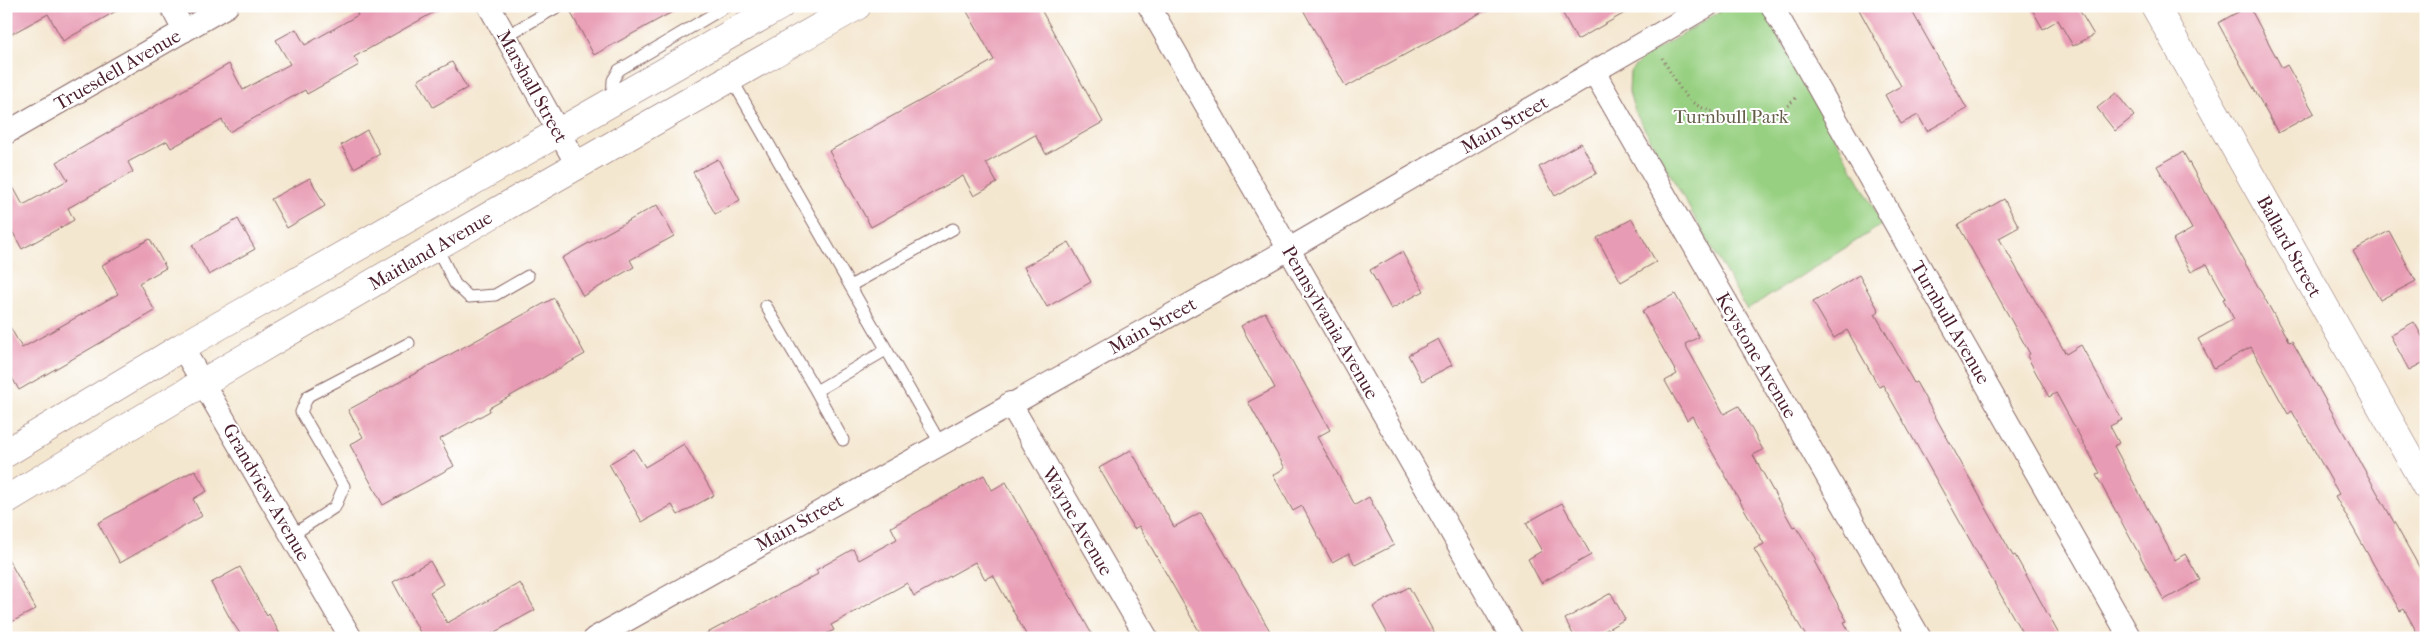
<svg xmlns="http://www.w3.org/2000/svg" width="2432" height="644" viewBox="0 0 2432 644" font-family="'IM FELL French Canon',serif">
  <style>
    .green { fill: #98d082; stroke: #717856 }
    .building { fill: #e89bb4 }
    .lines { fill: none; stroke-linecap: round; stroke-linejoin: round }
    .service-casing { stroke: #866565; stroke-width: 13 }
    .minor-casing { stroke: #866565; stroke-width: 24 }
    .tertiary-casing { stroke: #866565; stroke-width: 29 }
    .secondary-casing { stroke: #866565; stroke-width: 29 }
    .path { stroke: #866565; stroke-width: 3; stroke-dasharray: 1 4; stroke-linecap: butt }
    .service { stroke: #fff; stroke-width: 11 }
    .minor { stroke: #fff; stroke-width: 22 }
    .tertiary { stroke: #fff; stroke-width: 28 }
    .secondary { stroke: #fff; stroke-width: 28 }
    .labels { text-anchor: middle; stroke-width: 4; stroke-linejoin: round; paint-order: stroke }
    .street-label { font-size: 19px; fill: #4a1f2b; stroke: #fff }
    .park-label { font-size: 19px; fill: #655d49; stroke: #fff }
  </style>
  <rect width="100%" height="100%" fill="#fff"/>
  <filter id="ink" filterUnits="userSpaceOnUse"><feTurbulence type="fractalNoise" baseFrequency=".02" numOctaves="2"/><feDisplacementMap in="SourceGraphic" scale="10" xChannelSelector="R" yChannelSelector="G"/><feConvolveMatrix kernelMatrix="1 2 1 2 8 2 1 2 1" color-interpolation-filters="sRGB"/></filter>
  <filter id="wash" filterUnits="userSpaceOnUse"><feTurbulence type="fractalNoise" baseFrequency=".0096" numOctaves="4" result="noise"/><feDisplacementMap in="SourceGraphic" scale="20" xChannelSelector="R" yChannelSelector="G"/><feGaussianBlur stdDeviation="1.12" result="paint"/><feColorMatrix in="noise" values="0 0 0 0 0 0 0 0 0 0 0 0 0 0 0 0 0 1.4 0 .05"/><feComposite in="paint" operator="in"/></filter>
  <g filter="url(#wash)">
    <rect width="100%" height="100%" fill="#f4e7d0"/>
    <path class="green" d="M 1757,6 L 1767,15 L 1883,224 L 1747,310 L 1635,112 L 1629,92 L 1630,71 L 1643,58 L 1727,7 Z"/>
    <g id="blocks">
      <path class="building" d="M 6,6 L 125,6 L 63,41 L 48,14 L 6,37 Z
        M 353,6 L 445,6 L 354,57 L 359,65 L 307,94 L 305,90 L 229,132 L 222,120 L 171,148 L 167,141 L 128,162 L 133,172 L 68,208 L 74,220 L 22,249 L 6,220 L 6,174 L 23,205 L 68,180 L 57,162 L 229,64 L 243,90 L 290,64 L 276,40 L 296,29 L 305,45 L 358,15 Z
        M 583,6 L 683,6 L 594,55 L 571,13 Z
        M 964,6 L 1039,6 L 1103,122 L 1046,154 L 1035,135 L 986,163 L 997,183 L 974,196 L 963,176 L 871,227 L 829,151 L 994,60 Z
        M 1301,6 L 1493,6 L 1346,87 Z
        M 1559,6 L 1637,6 L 1577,40 Z
        M 1857,6 L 1909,6 L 1967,109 L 1927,131 L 1918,115 L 1901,124 L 1885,95 L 1901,86 Z
        M 2030,6 L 2082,6 L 2078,8 L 2094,35 L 2073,46 L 2058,20 L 2043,29 Z
        M 2249,6 L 2282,68 L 2287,65 L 2314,113 L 2278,133 L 2218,23 Z
        M 452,62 L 467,88 L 433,107 L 418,80 Z
        M 2116,93 L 2134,116 L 2115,131 L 2097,108 Z
        M 367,130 L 380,154 L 354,168 L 341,145 Z
        M 1581,143 L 1597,173 L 1555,196 L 1539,167 Z
        M 2183,152 L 2289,342 L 2292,341 L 2426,579 L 2426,638 L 2420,638 L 2404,609 L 2400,611 L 2335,496 L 2339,494 L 2292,411 L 2288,414 L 2251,347 L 2214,368 L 2198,339 L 2234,319 L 2223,299 L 2226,298 L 2207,264 L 2191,272 L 2173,240 L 2192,229 L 2157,166 Z
        M 718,159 L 740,200 L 715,214 L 693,172 Z
        M 310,178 L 325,206 L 287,228 L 271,199 Z
        M 2004,199 L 2019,227 L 1999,238 L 2066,354 L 2081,345 L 2122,420 L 2110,426 L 2119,443 L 2114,446 L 2175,560 L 2185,554 L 2200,580 L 2164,600 L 2096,475 L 2100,473 L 2056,393 L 2049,397 L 2027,356 L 2030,354 L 1958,225 Z
        M 657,205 L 674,236 L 630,260 L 634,267 L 583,296 L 562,258 Z
        M 238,219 L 255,249 L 209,275 L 192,245 Z
        M 1632,219 L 1656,262 L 1621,282 L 1597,238 Z
        M 2389,231 L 2416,281 L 2380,300 L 2353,251 Z
        M 150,239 L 166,268 L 139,283 L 155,311 L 19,390 L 6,367 L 6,320 L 22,348 L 118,294 L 102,265 Z
        M 1069,242 L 1091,282 L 1047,307 L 1024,267 Z
        M 1402,252 L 1424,291 L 1391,309 L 1370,270 Z
        M 1859,275 L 1879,311 L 1875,314 L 1914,383 L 1916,382 L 2013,556 L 2015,555 L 2061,638 L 2025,638 L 1883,385 L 1879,387 L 1847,330 L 1834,338 L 1813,302 Z
        M 1675,294 L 1699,337 L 1685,344 L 1724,414 L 1739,406 L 1763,450 L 1753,455 L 1793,527 L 1796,526 L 1816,560 L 1814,561 L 1847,621 L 1844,622 L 1853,638 L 1807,638 L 1754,549 L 1764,544 L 1692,416 L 1687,420 L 1665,381 L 1677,374 L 1642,311 Z
        M 554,298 L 585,354 L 489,408 L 490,411 L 440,439 L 454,466 L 383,505 L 350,445 L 363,437 L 348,410 Z
        M 1265,312 L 1330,430 L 1317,437 L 1355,505 L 1369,497 L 1394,545 L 1355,565 L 1349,553 L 1332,562 L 1302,506 L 1293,511 L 1273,475 L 1285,468 L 1248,402 L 1275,388 L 1241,326 Z
        M 2414,322 L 2426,343 L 2426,361 L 2409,370 L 2390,335 Z
        M 1438,339 L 1452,365 L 1422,381 L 1408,355 Z
        M 684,444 L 714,495 L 678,515 L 672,505 L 642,522 L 609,464 L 634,449 L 645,467 Z
        M 1131,450 L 1174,527 L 1201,512 L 1274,638 L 1203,638 L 1139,526 L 1134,529 L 1099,468 Z
        M 195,470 L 207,491 L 193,499 L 202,516 L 120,563 L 98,523 Z
        M 984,475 L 992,490 L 1006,482 L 1094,638 L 1028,638 L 993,575 L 985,579 L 975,562 L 914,596 L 907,583 L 831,625 L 834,630 L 819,638 L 698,638 L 818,574 L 816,570 L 853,549 L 859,560 L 897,539 L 891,527 Z
        M 1562,503 L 1591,555 L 1541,583 L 1528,559 L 1542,551 L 1526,523 Z
        M 6,555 L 36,609 L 6,625 Z
        M 430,561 L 443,584 L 430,592 L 447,623 L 520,583 L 535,610 L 484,638 L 420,638 L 422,636 L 393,582 Z
        M 240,567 L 267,616 L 269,614 L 282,638 L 243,638 L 231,620 L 211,583 Z
        M 1409,587 L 1437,638 L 1390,638 L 1373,607 Z
        M 1611,593 L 1625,619 L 1592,638 L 1575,638 L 1565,619 Z"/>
    </g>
  </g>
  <g filter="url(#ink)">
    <use href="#blocks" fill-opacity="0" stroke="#866565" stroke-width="1"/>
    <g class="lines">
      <defs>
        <path id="service" d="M 506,36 L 559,6
          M 731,78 L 940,443
          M 612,101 L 613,80 L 619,70 L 727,6
          M 436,246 L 455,284 L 469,297 L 495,295 L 528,276
          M 850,286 L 953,229
          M 766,306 L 816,391
          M 843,440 L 816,391 L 886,350
          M 292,535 L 335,507 L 344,486 L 301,412 L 308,396 L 409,343"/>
        <path id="minor" d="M 171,6 L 184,31
          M 489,6 L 577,165
          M 1149,6 L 1512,638
          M 1772,6 L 2130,638
          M 1594,72 L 1920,638
          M 6,133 L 227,6
          M 182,347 L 351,638
          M 1010,403 L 1147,638
          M 595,638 L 1289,249 L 1707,6"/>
        <path id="tertiary" d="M 2155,6 L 2426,486"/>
        <path id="secondary" d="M 6,453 L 182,347 L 780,6
          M 6,500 C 287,330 572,168 857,6"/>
      </defs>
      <use href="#service" class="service-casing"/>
      <use href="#minor" class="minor-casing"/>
      <use href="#tertiary" class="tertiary-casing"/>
      <use href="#secondary" class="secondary-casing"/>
      <path class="path" d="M 1662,58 C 1671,72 1679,91 1692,102 C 1710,115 1753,123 1774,115 C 1782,111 1791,103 1798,96"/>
      <use href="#service" class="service"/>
      <use href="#minor" class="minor"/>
      <use href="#tertiary" class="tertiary"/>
      <use href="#secondary" class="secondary"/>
    </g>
  </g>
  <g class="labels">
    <g class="street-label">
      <text transform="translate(117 69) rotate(-30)" y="7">Truesdell Avenue</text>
      <text transform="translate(533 86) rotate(61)" y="7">Marshall Street</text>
      <text transform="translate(1504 124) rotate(-30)" y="7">Main Street</text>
      <text transform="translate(2290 246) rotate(61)" y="7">Ballard Street</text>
      <text transform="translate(430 250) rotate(-30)" y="7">Maitland Avenue</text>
      <text transform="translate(1331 322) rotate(60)" y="7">Pennsylvania Avenue</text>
      <text transform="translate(1951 322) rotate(60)" y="7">Turnbull Avenue</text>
      <text transform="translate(1152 325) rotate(-29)" y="7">Main Street</text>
      <text transform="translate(1757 355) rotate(60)" y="7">Keystone Avenue</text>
      <text transform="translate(267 492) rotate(60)" y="7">Grandview Avenue</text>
      <text transform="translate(1078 521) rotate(60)" y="7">Wayne Avenue</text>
      <text transform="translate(799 522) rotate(-29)" y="7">Main Street</text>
    </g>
    <g class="park-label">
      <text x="1731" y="123">Turnbull Park</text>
    </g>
  </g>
  <rect width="2432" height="644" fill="none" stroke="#fff" stroke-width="25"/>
</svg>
